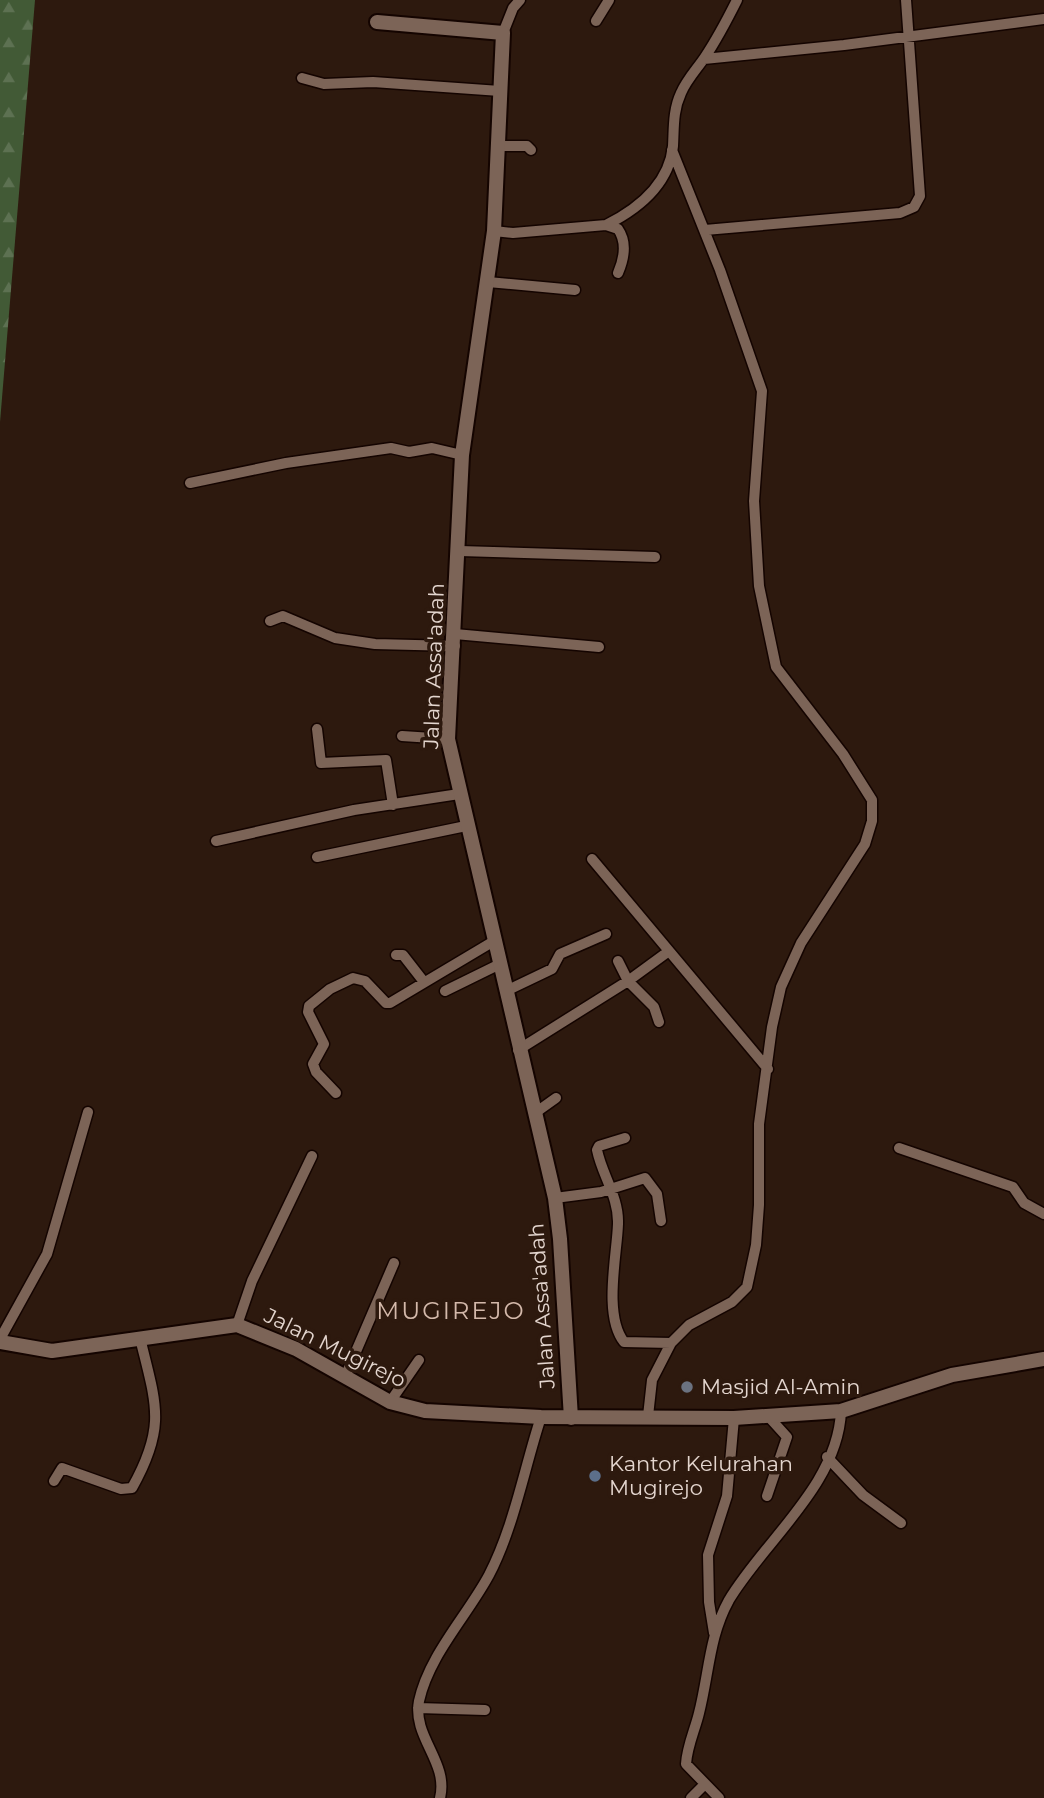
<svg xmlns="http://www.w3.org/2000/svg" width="1044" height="1798" viewBox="0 0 1044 1798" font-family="Montserrat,sans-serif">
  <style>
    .forest { fill: url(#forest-firs) }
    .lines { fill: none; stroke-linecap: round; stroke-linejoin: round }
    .street-casing { stroke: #140400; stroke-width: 13 }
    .secondary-casing { stroke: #140400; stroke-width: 18 }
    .street { stroke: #7c6457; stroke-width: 10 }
    .secondary { stroke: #7c6457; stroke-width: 14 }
    .worship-dot { fill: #6b7280; stroke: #2d190e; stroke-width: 2.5 }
    .service-dot { fill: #5c6f8a; stroke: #2d190e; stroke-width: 2.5 }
    .labels { text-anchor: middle; stroke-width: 7; stroke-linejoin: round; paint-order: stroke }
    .street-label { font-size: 21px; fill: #e4d6cf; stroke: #2d190e }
    .poi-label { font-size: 21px; fill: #e4d6cf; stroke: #2d190e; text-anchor: start }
    .quarter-label { font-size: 24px; letter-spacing: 2px; fill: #d4b9ab; stroke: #2d190e }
  </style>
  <defs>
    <pattern id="forest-firs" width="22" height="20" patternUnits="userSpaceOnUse" patternTransform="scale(1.75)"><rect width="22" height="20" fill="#425a36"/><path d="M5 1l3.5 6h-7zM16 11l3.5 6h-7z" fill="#5d7152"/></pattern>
  </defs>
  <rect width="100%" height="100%" fill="#2d190e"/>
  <path class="forest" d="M 0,0 L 35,0 L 0,422 Z"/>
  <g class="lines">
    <defs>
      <path id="street" d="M 596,21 L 609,0
        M 503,33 L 513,8 L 520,0
        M 704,59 L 844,45 L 1044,19
        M 302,78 L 324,84 L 373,82 L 500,91
        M 500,146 L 527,146 L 531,150
        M 606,225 C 638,209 669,185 673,146 C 674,127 673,110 681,93 C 687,79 697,69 705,57 C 717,39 727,20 737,0
        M 705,230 L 900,213 L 914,207 L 920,196 L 906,0
        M 494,231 L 513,233 L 606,225 L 618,229 C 627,242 624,259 618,273
        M 488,282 L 575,290
        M 190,483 L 286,463 L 391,448 L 409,452 L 432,448 L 462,455
        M 460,551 L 655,557
        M 270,621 L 283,616 L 335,638 L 375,644 L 455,646
        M 455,634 L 599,647
        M 317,729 L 321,763 L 386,760 L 393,805
        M 402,736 L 448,739
        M 216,841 L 354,810 L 459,794
        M 317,857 L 466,826
        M 592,859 L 768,1069
        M 396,955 L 403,955 L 424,982
        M 445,991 L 500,964
        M 506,991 L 552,969 L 560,954 L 606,934
        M 659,1022 L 654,1007 L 628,981 L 669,951
        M 518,1050 L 628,981 L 618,961
        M 336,1093 L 316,1072 L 313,1064 L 324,1044 L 308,1012 L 309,1006 L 330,989 L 353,978 L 365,981 L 386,1003 L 390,1003 L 494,941
        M 535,1113 L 556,1098
        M 625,1138 L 599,1146 L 597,1150 C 602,1175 619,1197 618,1224 C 617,1255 603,1315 624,1342 L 671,1343
        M 899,1148 L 1013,1187 L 1024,1203 L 1044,1214
        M 555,1198 L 601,1192 L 645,1178 L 657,1194 L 661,1221
        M 237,1325 L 252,1281 L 312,1156
        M 0,1339 L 47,1254 L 88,1112
        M 345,1377 L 394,1263
        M 390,1402 L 419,1360
        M 648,1416 L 652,1380 L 671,1343 L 689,1325 L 732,1302 L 747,1287 L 756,1245 L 759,1205 L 759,1124 L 772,1027 L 781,987 L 801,943 L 865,844 L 872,821 L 872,800 L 843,754 L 776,667 L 759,586 L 754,501 L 762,391 L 720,270 L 672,150
        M 827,1457 L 863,1495 L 901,1523
        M 54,1481 L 62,1468 L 121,1489 L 132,1488 C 167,1426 156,1404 140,1338
        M 767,1496 L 787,1437 L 768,1416
        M 714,1633 L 709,1602 L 708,1555 L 727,1496 L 734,1418
        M 418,1708 L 485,1710
        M 440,1798 C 449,1762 412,1737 419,1701 C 429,1655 467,1616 489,1575 C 514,1527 524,1469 541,1417
        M 691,1798 L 704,1785
        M 719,1798 L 686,1764 C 687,1746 695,1730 699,1713 C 709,1674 709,1636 729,1600 C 764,1541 838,1485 841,1411"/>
      <path id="secondary" d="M 377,22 L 503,33 L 494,231 L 462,455 L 448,739 L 555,1198 L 560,1239 L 571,1418
        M 0,1342 L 52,1351 L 237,1325 L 296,1349 L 390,1402 L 425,1411 L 541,1417 L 734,1418 L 841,1411 L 952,1375 L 1044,1359"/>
    </defs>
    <use href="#street" class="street-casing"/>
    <use href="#secondary" class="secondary-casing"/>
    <use href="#street" class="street"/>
    <use href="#secondary" class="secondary"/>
  </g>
  <circle class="worship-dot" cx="687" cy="1387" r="7"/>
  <circle class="service-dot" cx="595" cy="1476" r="7"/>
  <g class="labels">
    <g class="street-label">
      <text transform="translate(434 666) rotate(-88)" y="7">Jalan Assa'adah</text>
      <text transform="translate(542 1306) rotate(-94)" y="7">Jalan Assa'adah</text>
      <text transform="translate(335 1348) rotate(26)" y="7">Jalan Mugirejo</text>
    </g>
    <g class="poi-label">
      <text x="701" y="1394">Masjid Al-Amin</text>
      <text x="609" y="1471">Kantor Kelurahan<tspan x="609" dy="24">Mugirejo</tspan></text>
    </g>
    <g class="quarter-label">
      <text x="451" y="1319">MUGIREJO</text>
    </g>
  </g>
</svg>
